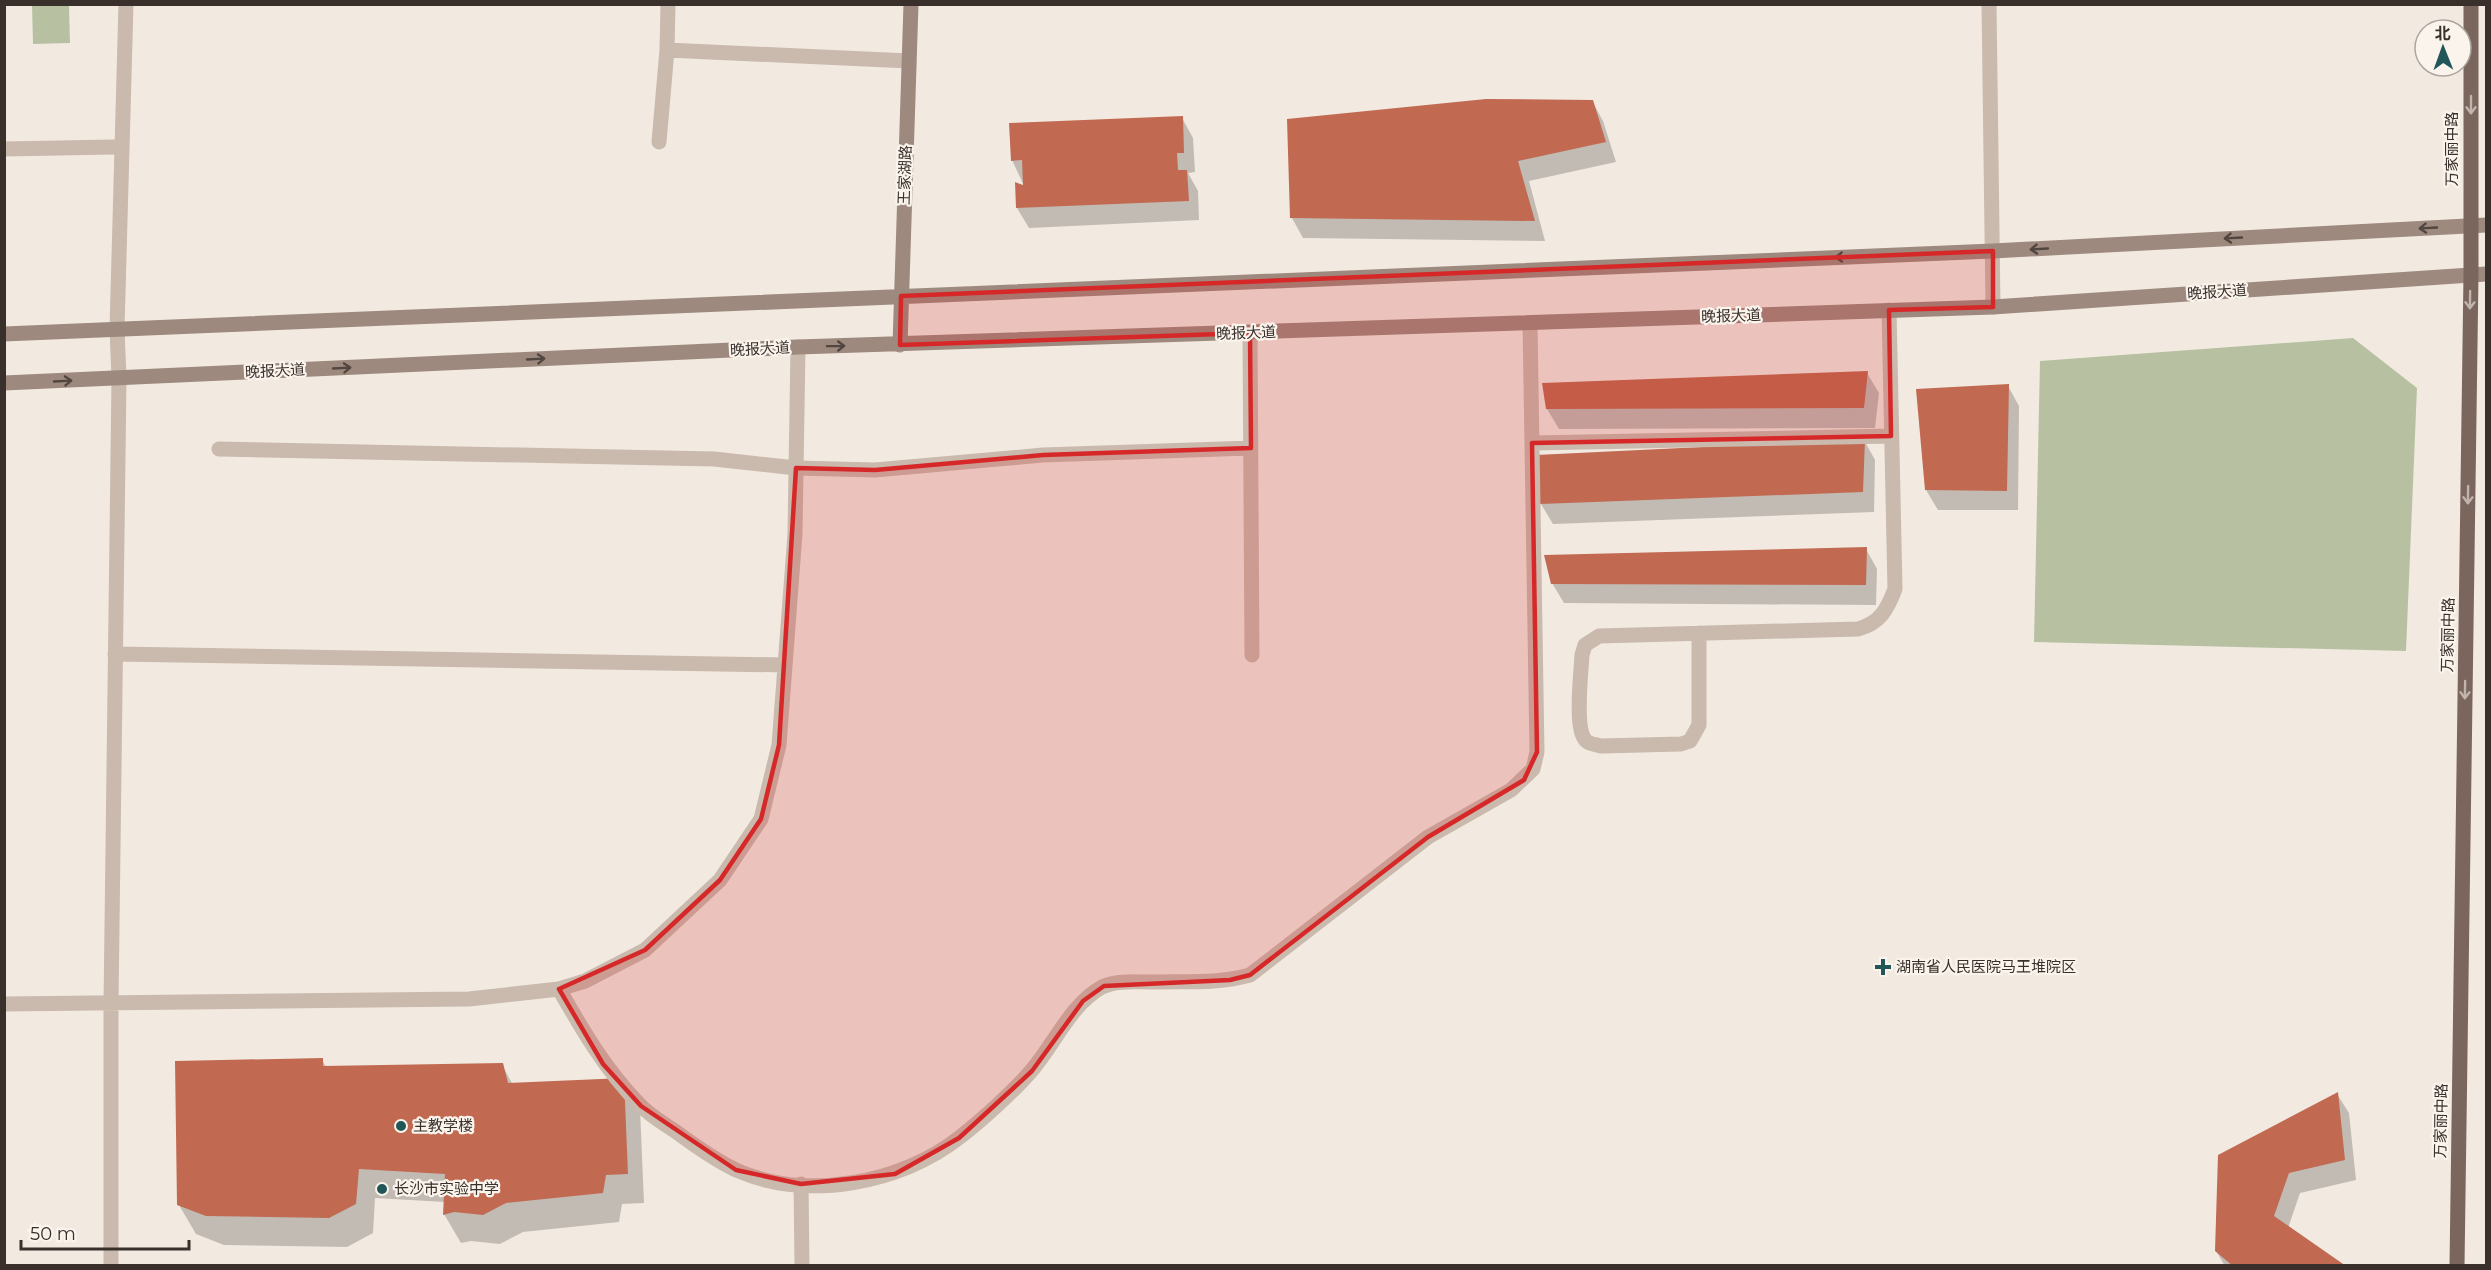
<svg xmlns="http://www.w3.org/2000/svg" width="2491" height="1270" viewBox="0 0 2491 1270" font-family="Montserrat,'Noto Sans SC',sans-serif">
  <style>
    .green { fill: #b7c1a1 }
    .shadow { fill: #0003 }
    .building { fill: #c16951 }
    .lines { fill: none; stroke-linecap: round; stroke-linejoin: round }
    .street { stroke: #cab9ad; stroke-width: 15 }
    .secondary { stroke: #9e897e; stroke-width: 15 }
    .primary { stroke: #7a665d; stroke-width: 15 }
    .oneway { stroke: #c0b4ac }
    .oneway2 { stroke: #524640 }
    .marked { fill: #d62828; fill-opacity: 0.2; stroke: #d62828; stroke-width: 4.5; stroke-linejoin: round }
    .poi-dot { fill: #225759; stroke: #faf4ed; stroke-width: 2 }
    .labels { text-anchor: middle; stroke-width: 4.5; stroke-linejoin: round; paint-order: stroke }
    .street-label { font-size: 15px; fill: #392f2b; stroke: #faf4ed }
    .poi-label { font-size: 15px; fill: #392f2b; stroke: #faf4ed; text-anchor: start }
  </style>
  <rect width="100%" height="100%" fill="#f2eae1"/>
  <path class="green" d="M 32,5 L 69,5 L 70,43 L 33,44 Z
    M 2353,338 L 2417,388 L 2406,651 L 2034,642 L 2040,361 Z"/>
  <path class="shadow" d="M 1592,101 L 1603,121 L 1616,162 L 1529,181 L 1545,241 L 1303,238 L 1292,218 Z
    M 1182,118 L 1193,138 L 1195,172 L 1188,173 L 1198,191 L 1199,220 L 1029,228 L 1017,208 L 1025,188 L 1012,160 Z
    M 1867,373 L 1879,393 L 1875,428 L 1559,429 L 1547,409 Z
    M 2008,386 L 2019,406 L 2018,510 L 1938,510 L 1926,490 Z
    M 1864,440 L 1875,460 L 1874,512 L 1553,524 L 1541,504 Z
    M 1866,549 L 1877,569 L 1876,605 L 1564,603 L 1552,583 Z
    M 322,1060 L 327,1068 L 502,1065 L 513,1085 L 623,1080 L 640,1109 L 644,1203 L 622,1204 L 619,1222 L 523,1232 L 500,1244 L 471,1241 L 461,1243 L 444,1214 L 445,1202 L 375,1198 L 373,1233 L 347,1247 L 224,1245 L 196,1234 L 179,1205 Z
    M 2337,1094 L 2349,1113 L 2356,1180 L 2300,1193 L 2288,1228 L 2343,1266 L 2225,1266 L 2216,1251 Z"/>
  <path class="building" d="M 1486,99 L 1593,100 L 1606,142 L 1518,161 L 1535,221 L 1290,218 L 1287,119 Z
    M 1183,116 L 1184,153 L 1177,153 L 1178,170 L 1187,170 L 1189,201 L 1016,208 L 1015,182 L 1023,185 L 1022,160 L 1011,161 L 1009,123 Z
    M 1868,371 L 1864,408 L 1546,409 L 1542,383 Z
    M 2009,384 L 2007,491 L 1925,490 L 1916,389 Z
    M 1865,439 L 1863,492 L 1540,504 L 1536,455 Z
    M 1867,547 L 1866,585 L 1551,584 L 1544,555 Z
    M 323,1058 L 323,1066 L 503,1063 L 508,1083 L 624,1078 L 628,1174 L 606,1175 L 603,1193 L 506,1203 L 483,1215 L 454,1212 L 443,1215 L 445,1174 L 359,1169 L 356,1204 L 329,1218 L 206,1216 L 177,1205 L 175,1061 Z
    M 2338,1092 L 2345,1160 L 2289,1173 L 2274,1216 L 2346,1266 L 2233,1266 L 2215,1251 L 2218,1155 Z"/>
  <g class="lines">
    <path class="street" d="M 1989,4 L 1993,307
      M 667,50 L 909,61
      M 659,142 L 667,50 L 668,4
      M 4,149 L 114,147
      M 1250,333 L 1252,655
      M 1532,443 L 1891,436
      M 219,449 L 714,459 L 796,468 L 875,470 L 1043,455 L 1251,448
      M 1699,633 L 1699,725 L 1690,741 L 1681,744 L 1601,746 C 1594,744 1587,744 1584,738 C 1575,724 1581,673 1582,655 L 1585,645 L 1599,636 L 1858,629 C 1880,623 1887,610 1895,589 L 1889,310
      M 115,654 L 785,665
      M 559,989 C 583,1031 605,1069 639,1104 C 649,1115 663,1123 675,1131 C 694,1145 715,1160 736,1170 C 806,1201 901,1184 960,1137 C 982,1120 1014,1091 1032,1070 C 1055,1043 1071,1004 1102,987 C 1116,980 1136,982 1151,982 C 1185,981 1218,984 1250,975 L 1428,837 L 1511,790 L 1533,769 L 1537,752 L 1530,323
      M 4,1004 L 469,999 L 559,989 L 585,981 L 645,950 L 720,880 L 761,819 L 779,745 L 795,534 L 798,347
      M 801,1184 L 802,1266
      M 111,1266 L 111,1004 L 119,378 L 117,329 L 126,4"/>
    <path class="secondary" d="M 4,334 L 1993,251 L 2486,225
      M 900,345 L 911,4
      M 4,383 L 798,347 L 1993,307 L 2486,274"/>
    <path class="primary" d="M 2457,1266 L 2471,274 L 2471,4"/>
  </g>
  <defs><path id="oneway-shaft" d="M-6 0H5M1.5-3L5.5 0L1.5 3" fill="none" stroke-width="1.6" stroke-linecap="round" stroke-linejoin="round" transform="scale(1.5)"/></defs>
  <g class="oneway">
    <use href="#oneway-shaft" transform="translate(2471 105) rotate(90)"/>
    <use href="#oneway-shaft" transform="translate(2470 300) rotate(91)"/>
    <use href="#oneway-shaft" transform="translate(2468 495) rotate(91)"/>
    <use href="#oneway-shaft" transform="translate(2465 690) rotate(91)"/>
  </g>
  <g class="oneway2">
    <use href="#oneway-shaft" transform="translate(2428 228) rotate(177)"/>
    <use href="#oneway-shaft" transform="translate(2233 238) rotate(177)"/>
    <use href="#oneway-shaft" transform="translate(2039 249) rotate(177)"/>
    <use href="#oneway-shaft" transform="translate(1844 257) rotate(178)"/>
    <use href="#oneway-shaft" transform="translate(836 346) rotate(-1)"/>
    <use href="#oneway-shaft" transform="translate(536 359) rotate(-3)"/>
    <use href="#oneway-shaft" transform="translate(342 368) rotate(-3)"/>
    <use href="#oneway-shaft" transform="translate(63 381) rotate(-3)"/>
  </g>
  <path class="marked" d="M 1993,251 L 1993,307 L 1889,310 L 1891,436 L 1532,443 L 1537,752 L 1524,780 L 1428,837 L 1250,975 L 1230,980 L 1104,986 L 1083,1001 L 1032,1071 L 959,1138 L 895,1174 L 801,1184 L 736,1170 L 641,1106 L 603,1064 L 559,989 L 645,950 L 720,880 L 761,819 L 779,745 L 796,468 L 875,470 L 1043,455 L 1251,448 L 1250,333 L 900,345 L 901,296 Z"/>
  <g class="poi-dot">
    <path d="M1880 958h6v6h6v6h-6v6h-6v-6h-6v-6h6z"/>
    <circle cx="401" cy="1126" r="6"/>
    <circle cx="382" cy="1189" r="6"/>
  </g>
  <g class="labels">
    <g class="street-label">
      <text transform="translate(2452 149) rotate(-90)" y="5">万家丽中路</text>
      <text transform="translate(905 175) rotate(-88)" y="5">王家湖路</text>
      <text transform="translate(2217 292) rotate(-4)" y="5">晚报大道</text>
      <text transform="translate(1731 316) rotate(-2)" y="5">晚报大道</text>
      <text transform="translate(1246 333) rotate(-2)" y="5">晚报大道</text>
      <text transform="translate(760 349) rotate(-3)" y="5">晚报大道</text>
      <text transform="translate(275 371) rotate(-3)" y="5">晚报大道</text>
      <text transform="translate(2448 635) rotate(-89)" y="5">万家丽中路</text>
      <text transform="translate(2441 1121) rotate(-89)" y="5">万家丽中路</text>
    </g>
    <g class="poi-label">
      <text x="1896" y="972">湖南省人民医院马王堆院区</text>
      <text x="413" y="1131">主教学楼</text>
      <text x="394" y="1194">长沙市实验中学</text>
    </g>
  </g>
  <rect width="2491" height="1270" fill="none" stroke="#392f2b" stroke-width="12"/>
  <g transform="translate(2443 48) rotate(359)"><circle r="28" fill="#faf4ed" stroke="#ada59f" stroke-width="1.5"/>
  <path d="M0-4.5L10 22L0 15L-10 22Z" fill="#225759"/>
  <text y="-9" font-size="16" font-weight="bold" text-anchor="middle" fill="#392f2b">北</text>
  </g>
  <path d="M21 1240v9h168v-9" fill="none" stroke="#392f2b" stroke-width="3"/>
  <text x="30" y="1240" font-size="18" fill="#392f2b" stroke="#faf4ed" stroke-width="4.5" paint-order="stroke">50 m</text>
</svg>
